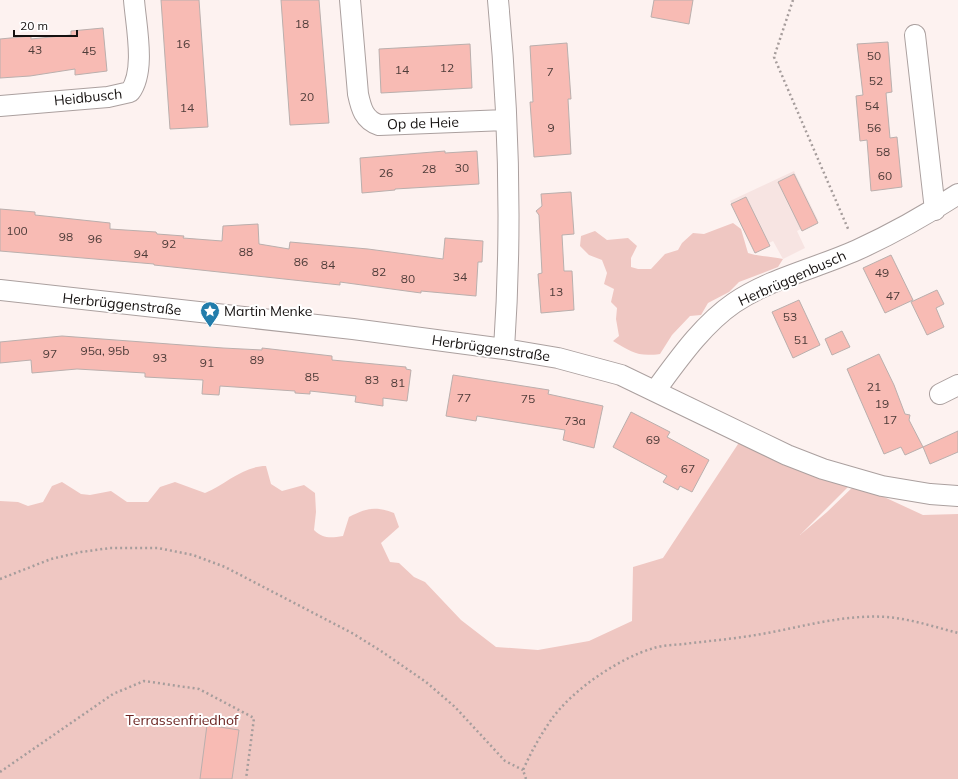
<svg xmlns="http://www.w3.org/2000/svg" width="958" height="779" viewBox="0 0 958 779" font-family="Mulish,sans-serif">
  <style>
    .built { fill: #f7e4e2 }
    .green { fill: #efc7c2 }
    .building { fill: #f8bbb4; stroke: #baafad }
    .lines { fill: none; stroke-linecap: round; stroke-linejoin: round }
    .minor-casing { stroke: #aba09f; stroke-width: 22 }
    .path { stroke: #a69d9c; stroke-width: 2.5; stroke-dasharray: 2 3; stroke-linecap: butt }
    .minor { stroke: #fff; stroke-width: 20 }
    .labels { text-anchor: middle; stroke-width: 4; stroke-linejoin: round; paint-order: stroke }
    .number-label { font-size: 12px; fill: #4e3c39 }
    .street-label { font-size: 14px; fill: #151110; stroke: #fff }
    .poi-label { font-size: 14px; fill: #151110; stroke: #fff; text-anchor: start }
    .park-label { font-size: 14px; fill: #6c2522; stroke: #fff }
  </style>
  <rect width="100%" height="100%" fill="#fdf2f0"/>
  <path class="built" d="M 794,171 L 818,220 L 797,231 L 805,248 L 783,259 L 773,241 L 755,250 L 730,201 Z"/>
  <path class="green" d="M 733,223 L 741,229 L 748,253 C 760,257 771,256 783,259 L 778,267 L 739,282 L 729,292 L 708,303 L 701,315 L 690,316 L 672,335 L 660,354 C 637,357 632,352 613,341 L 619,336 L 616,319 L 617,308 L 611,302 L 614,289 L 604,284 L 607,273 L 602,260 L 589,255 L 580,246 L 581,236 L 595,231 L 607,240 L 628,238 L 637,246 L 631,258 L 631,267 L 638,269 L 651,269 L 665,254 L 678,250 L 682,243 L 693,233 L 704,234 Z
    M 742,438 L 853,482 L 800,535 L 827,512 L 856,484 L 923,515 L 958,514 L 958,779 L 0,779 L 0,501 L 18,502 L 28,506 L 43,502 L 52,486 L 62,482 L 81,494 L 90,495 L 111,491 L 127,502 L 148,502 L 160,487 L 175,482 L 205,493 C 226,484 243,466 266,466 L 271,484 L 282,491 L 304,485 L 315,493 L 316,512 L 314,530 C 323,539 331,538 343,536 L 349,517 C 367,508 375,506 394,513 L 399,527 L 381,543 L 390,562 L 399,563 L 414,577 L 425,582 L 461,620 L 496,647 L 538,650 L 589,641 L 632,621 L 633,567 L 663,558 Z"/>
  <path class="building" d="M 161,0 L 199,0 L 208,127 L 170,129 Z
    M 281,0 L 319,0 L 329,123 L 290,125 Z
    M 654,0 L 693,0 L 689,24 L 651,17 Z
    M 103,28 L 107,71 L 75,75 L 75,69 L 30,76 L 0,78 L 0,39 L 31,36 L 31,39 L 71,35 L 71,31 Z
    M 888,42 L 892,92 L 886,93 L 890,138 L 897,137 L 902,187 L 871,191 L 867,140 L 860,141 L 856,96 L 863,95 L 857,44 Z
    M 567,43 L 571,99 L 568,99 L 571,154 L 534,157 L 530,102 L 533,102 L 530,46 Z
    M 470,44 L 472,88 L 381,93 L 379,49 Z
    M 445,151 L 445,153 L 477,151 L 479,184 L 395,189 L 395,190 L 362,193 L 360,158 Z
    M 794,174 L 818,223 L 802,231 L 778,182 Z
    M 571,192 L 574,234 L 562,235 L 564,271 L 572,271 L 574,310 L 541,313 L 538,274 L 542,273 L 539,215 L 536,211 L 542,206 L 541,194 Z
    M 746,197 L 770,246 L 755,253 L 731,204 Z
    M 0,209 L 35,212 L 35,215 L 110,223 L 110,229 L 156,232 L 157,234 L 184,236 L 183,238 L 222,241 L 223,226 L 258,224 L 259,244 L 289,249 L 290,242 L 368,249 L 443,259 L 445,238 L 483,241 L 482,262 L 478,262 L 476,296 L 421,291 L 421,293 L 340,282 L 340,285 L 154,265 L 154,264 L 0,251 Z
    M 891,255 L 913,300 L 885,313 L 863,268 Z
    M 937,290 L 944,304 L 936,308 L 944,327 L 927,335 L 911,302 Z
    M 799,300 L 820,345 L 793,358 L 772,312 Z
    M 842,331 L 850,347 L 832,355 L 825,339 Z
    M 62,336 L 223,348 L 262,350 L 262,348 L 332,356 L 332,360 L 406,367 L 406,369 L 411,370 L 407,401 L 383,398 L 383,406 L 355,402 L 356,396 L 310,391 L 310,394 L 295,393 L 295,391 L 220,386 L 219,395 L 202,394 L 203,380 L 145,377 L 145,373 L 77,369 L 32,373 L 31,360 L 0,363 L 0,342 Z
    M 879,354 L 894,385 L 905,414 L 910,415 L 909,420 L 923,447 L 905,455 L 901,447 L 884,454 L 847,369 Z
    M 453,375 L 549,390 L 548,394 L 603,406 L 594,448 L 563,440 L 565,430 L 477,416 L 476,421 L 446,416 Z
    M 631,412 L 670,432 L 667,437 L 709,460 L 692,492 L 680,486 L 678,490 L 663,482 L 667,476 L 613,447 Z
    M 958,431 L 958,452 L 930,464 L 923,447 Z
    M 207,725 L 239,730 L 232,779 L 200,779 Z"/>
  <g class="lines">
    <defs>
      <path id="minor" d="M 350,0 L 358,94 C 361,108 364,120 379,125 L 506,120
        M 498,0 C 509,116 512,233 504,349
        M 915,35 L 935,210
        M 0,106 L 108,97 L 130,92 C 146,71 136,26 134,0
        M 0,290 L 353,329 L 504,349 L 558,358 L 621,375 L 787,455 L 823,469 L 882,486 L 930,494 L 958,496
        M 655,391 C 678,360 702,325 734,303 C 771,278 817,268 857,250 C 892,234 926,215 958,194
        M 940,394 L 958,385"/>
    </defs>
    <use href="#minor" class="minor-casing"/>
    <path class="path" d="M 793,0 L 774,57 L 849,231
      M 0,579 L 51,559 L 81,552 L 110,548 L 158,548 L 193,555 L 225,567 L 352,633 L 381,651 L 426,682 L 455,707 L 505,761 L 523,770
      M 0,772 L 113,694 L 144,681 L 199,689 L 254,718 L 246,779
      M 526,779 L 523,770 C 531,752 540,736 551,720 C 572,690 619,658 654,648 C 663,645 674,645 684,644 C 708,641 732,639 756,635 C 799,628 842,614 887,617 C 911,619 935,627 958,633"/>
    <use href="#minor" class="minor"/>
  </g>
  <defs>
    <symbol id="sight-pin" viewBox="-11 -11 22 30"><path d="M0 17L-7.5 6A9.5 9.5 0 1 1 7.5 6Z" fill="#227dab" stroke="#fff"/><path d="M0-6L1.8-2.2L6-1.7L2.9 1.2L3.7 5.4L0 3.3L-3.7 5.4L-2.9 1.2L-6-1.7L-1.8-2.2Z" fill="#fff"/></symbol>
  </defs>
  <g fill-rule="evenodd">
    <use href="#sight-pin" x="199" y="300" width="22" height="30"/>
  </g>
  <g class="labels">
    <g class="number-label">
      <text x="302" y="28">18</text>
      <text x="183" y="48">16</text>
      <text x="35" y="54">43</text>
      <text x="89" y="55">45</text>
      <text x="874" y="60">50</text>
      <text x="447" y="72">12</text>
      <text x="402" y="74">14</text>
      <text x="550" y="76">7</text>
      <text x="876" y="85">52</text>
      <text x="307" y="101">20</text>
      <text x="872" y="110">54</text>
      <text x="187" y="112">14</text>
      <text x="551" y="132">9</text>
      <text x="874" y="132">56</text>
      <text x="883" y="156">58</text>
      <text x="462" y="172">30</text>
      <text x="429" y="173">28</text>
      <text x="386" y="177">26</text>
      <text x="885" y="180">60</text>
      <text x="17" y="235">100</text>
      <text x="66" y="241">98</text>
      <text x="95" y="243">96</text>
      <text x="169" y="248">92</text>
      <text x="246" y="256">88</text>
      <text x="141" y="258">94</text>
      <text x="301" y="266">86</text>
      <text x="328" y="269">84</text>
      <text x="379" y="276">82</text>
      <text x="882" y="277">49</text>
      <text x="460" y="281">34</text>
      <text x="408" y="283">80</text>
      <text x="556" y="296">13</text>
      <text x="893" y="300">47</text>
      <text x="790" y="321">53</text>
      <text x="801" y="344">51</text>
      <text x="105" y="355">95a, 95b</text>
      <text x="50" y="358">97</text>
      <text x="160" y="362">93</text>
      <text x="257" y="364">89</text>
      <text x="207" y="367">91</text>
      <text x="312" y="381">85</text>
      <text x="372" y="384">83</text>
      <text x="398" y="387">81</text>
      <text x="874" y="391">21</text>
      <text x="464" y="402">77</text>
      <text x="528" y="403">75</text>
      <text x="882" y="408">19</text>
      <text x="890" y="424">17</text>
      <text x="575" y="425">73a</text>
      <text x="653" y="444">69</text>
      <text x="688" y="473">67</text>
    </g>
    <g class="street-label">
      <text transform="translate(88 97) rotate(-6)" y="5">Heidbusch</text>
      <text transform="translate(423 123) rotate(-2)" y="5">Op de Heie</text>
      <text transform="translate(792 278) rotate(-24)" y="5">Herbrüggenbusch</text>
      <text transform="translate(122 304) rotate(6)" y="5">Herbrüggenstraße</text>
      <text transform="translate(491 348) rotate(8)" y="5">Herbrüggenstraße</text>
    </g>
    <g class="poi-label">
      <text x="224" y="316">Martin Menke</text>
    </g>
    <g class="park-label">
      <text x="182" y="725">Terrassenfriedhof</text>
    </g>
  </g>
  <path d="M14 30v6h63v-6" fill="none" stroke="#151110" stroke-width="2"/>
  <text x="20" y="30" font-size="12" fill="#151110" stroke="#ffffff" stroke-width="3" paint-order="stroke">20 m</text>
</svg>
